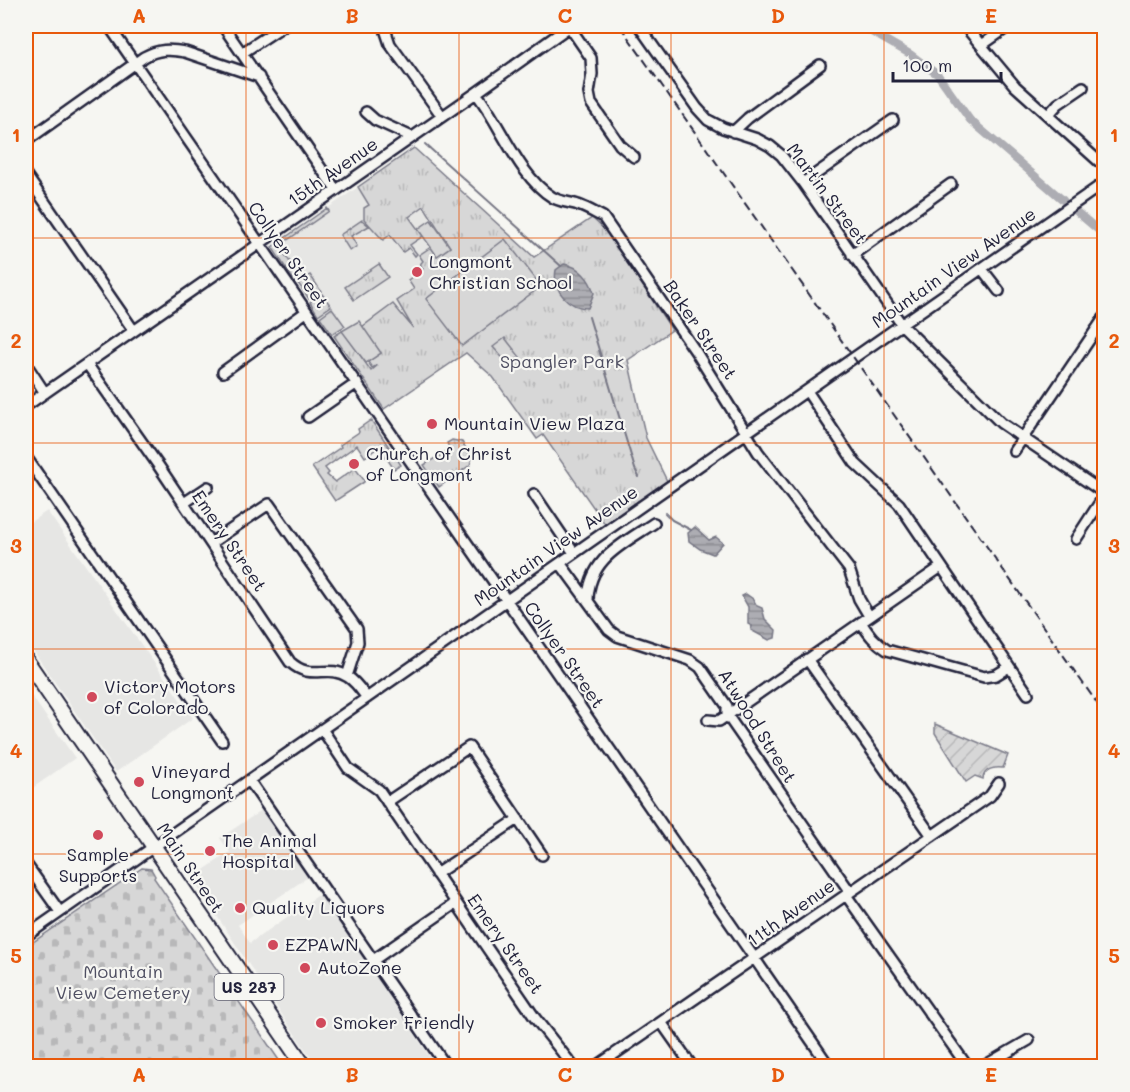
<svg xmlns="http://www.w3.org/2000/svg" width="1130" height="1092" viewBox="0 0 1130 1092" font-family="Mali,sans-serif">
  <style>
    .built { fill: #e6e6e4 }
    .grass { fill: url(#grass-tufts); stroke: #7c7c89; stroke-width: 1.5 }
    .cemetery { fill: url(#cemetery-stones); stroke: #7c7c89; stroke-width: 1.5 }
    .garden { fill: url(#garden-furrows); stroke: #7c7c89; stroke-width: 1.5 }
    .pitch { fill: #d7d7d7; stroke: #7c7c89; stroke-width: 1.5 }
    .water { fill: url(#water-rules); stroke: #757583; stroke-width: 1.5 }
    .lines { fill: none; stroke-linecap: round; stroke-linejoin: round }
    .stream { stroke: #757583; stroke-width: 2 }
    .canal { stroke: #adadb3; stroke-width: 8 }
    .minor-casing { stroke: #22223b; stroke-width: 14 }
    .highway-casing { stroke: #22223b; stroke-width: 18 }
    .minor { stroke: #f6f6f2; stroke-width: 9 }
    .highway { stroke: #f6f6f2; stroke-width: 14 }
    .rail { stroke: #22223b; stroke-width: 2; stroke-dasharray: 9 4.5; stroke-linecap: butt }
    .grid { fill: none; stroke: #e8590c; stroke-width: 1.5; stroke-opacity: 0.55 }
    .poi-dot { fill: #d1495b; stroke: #f6f6f2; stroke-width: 2 }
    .labels { text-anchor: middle; stroke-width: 4.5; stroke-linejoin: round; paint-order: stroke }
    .shield { fill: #f6f6f2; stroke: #626272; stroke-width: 1.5 }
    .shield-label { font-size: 16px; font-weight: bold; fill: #22223b }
    .street-label { font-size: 18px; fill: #22223b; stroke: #f6f6f2 }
    .poi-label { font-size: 18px; fill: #22223b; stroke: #f6f6f2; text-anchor: start }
    .park-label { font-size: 18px; fill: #4f4f62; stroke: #f6f6f2 }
    .neatline { fill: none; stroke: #e8590c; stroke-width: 2 }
    .grid-label { font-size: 20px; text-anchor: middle; font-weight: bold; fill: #e8590c }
  </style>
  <defs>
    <pattern id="grass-tufts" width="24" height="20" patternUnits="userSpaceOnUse" patternTransform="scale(1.5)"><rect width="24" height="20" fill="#d7d7d7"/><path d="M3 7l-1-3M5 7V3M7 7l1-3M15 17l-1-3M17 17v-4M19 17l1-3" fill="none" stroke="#b8b8b9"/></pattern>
    <pattern id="cemetery-stones" width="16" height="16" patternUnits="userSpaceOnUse" patternTransform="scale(1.5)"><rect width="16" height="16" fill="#d7d7d7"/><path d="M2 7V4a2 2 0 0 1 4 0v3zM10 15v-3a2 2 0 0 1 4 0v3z" fill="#b8b8b9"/></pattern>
    <pattern id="garden-furrows" width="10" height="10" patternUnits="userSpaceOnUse" patternTransform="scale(1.5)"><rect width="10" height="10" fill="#d7d7d7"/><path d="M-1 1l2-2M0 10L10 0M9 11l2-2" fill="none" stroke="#b8b8b9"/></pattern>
    <pattern id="water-rules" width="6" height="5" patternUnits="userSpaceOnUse" patternTransform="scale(1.5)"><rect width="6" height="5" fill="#adadb3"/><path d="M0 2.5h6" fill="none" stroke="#8c8c93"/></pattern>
  </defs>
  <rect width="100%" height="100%" fill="#f6f6f2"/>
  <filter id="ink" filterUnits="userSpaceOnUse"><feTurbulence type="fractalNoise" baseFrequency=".0167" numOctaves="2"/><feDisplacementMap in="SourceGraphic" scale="12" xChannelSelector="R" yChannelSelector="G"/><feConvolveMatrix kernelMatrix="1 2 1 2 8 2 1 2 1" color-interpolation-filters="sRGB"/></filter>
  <g filter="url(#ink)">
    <path class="built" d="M 414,148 L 544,266 L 465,353 L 384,409 L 272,247 Z
      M 47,511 L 193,718 L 116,772 L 26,640 L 26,525 Z
      M 26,688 L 75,758 L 27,792 L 26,790 Z
      M 262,810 L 308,877 L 238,925 L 250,943 L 320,894 L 436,1066 L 317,1066 L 292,1030 L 192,878 L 230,852 L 220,838 Z"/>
    <path class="grass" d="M 414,148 L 534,257 L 592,218 L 607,232 L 672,330 L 628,360 L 646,438 L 667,481 L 605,524 L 543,435 L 537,439 L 493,377 L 466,353 L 384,409 L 334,336 L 342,331 L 344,332 L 371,371 L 378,365 L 372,368 L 368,362 L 381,353 L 362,327 L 393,304 L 413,328 L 397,301 L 414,289 L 408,280 L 423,269 L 420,264 L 423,261 L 419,255 L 431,247 L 437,256 L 450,247 L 424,206 L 409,217 L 423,236 L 410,245 L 417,254 L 415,256 L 409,248 L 403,252 L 390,235 L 383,240 L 364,219 L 364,208 L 369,205 L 358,187 Z
      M 327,208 L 329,211 L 279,246 L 299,275 L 293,279 L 272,247 Z
      M 362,220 L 369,226 L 351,236 L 357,246 L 350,251 L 340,235 Z
      M 379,264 L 388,277 L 354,300 L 345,287 Z
      M 310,275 L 321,291 L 309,299 L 298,283 Z
      M 322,294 L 331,306 L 318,315 L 310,302 Z
      M 332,308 L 345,326 L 332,334 L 320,317 Z
      M 371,420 L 401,465 L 394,469 L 379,447 L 365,457 L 357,445 L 325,468 L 329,473 L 327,475 L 335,482 L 355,468 L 364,480 L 364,482 L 335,501 L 312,467 L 341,447 L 340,445 L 359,432 L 358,429 Z
      M 452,440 L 462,442 L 472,458 L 470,465 L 439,487 L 424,465 L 450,449 L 447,443 Z"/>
    <path class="cemetery" d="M 142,868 L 151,869 L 155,876 L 154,878 L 283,1066 L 26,1066 L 26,947 Z"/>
    <path class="garden" d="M 935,724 L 1008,755 L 1003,768 C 993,767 984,769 983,779 L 975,776 L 966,782 L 935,733 Z"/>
    <path class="pitch" d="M 431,220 L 450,247 L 437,256 L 418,229 Z
      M 505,239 L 541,286 L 462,346 L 426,299 Z
      M 359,321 L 381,353 L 366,363 L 342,331 Z
      M 505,338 L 520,357 L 509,365 L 493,347 Z"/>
    <path class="water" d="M 564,264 C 579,266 590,279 594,293 L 588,308 C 569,308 552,291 556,270 Z
      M 695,527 L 709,540 L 716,537 L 723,543 L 713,554 L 700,549 L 689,541 L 688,533 Z
      M 746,594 L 753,599 L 757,606 L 762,608 L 765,619 L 776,630 L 775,638 L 769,640 L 751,630 L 752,626 L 748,624 L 748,607 L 742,596 Z"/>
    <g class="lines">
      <path class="stream" d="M 425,144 L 561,266
        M 589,317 L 635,469 L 639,477
        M 665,513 L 672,520 L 691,530"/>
      <path class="canal" d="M 861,26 L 910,54 L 938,75 L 970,120 L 1063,200
        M 1078,213 L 1104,235"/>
      <defs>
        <path id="minor" d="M 109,26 L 829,1066
          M 223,26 L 336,190
          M 384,26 L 390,44 L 442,116
          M 569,26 L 591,58 L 592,74 L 589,93 L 591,103 L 620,145 L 634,157
          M 639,26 L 697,108 L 708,120 L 723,128 L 757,139 L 770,146 L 781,155 L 803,183 L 902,325 L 1001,423 L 1104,493
          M 965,26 L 1015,86 L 1104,166
          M 982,45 L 1009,26
          M 242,53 L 283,26
          M 476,93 C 500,123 519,177 552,197 C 559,202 570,202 578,205 C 587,208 595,213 603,217 L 696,352 L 758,452 L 849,569 L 859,599 L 869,616
          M 366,112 L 375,120 L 412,137
          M 1048,115 L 1058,104 L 1083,87
          M 733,132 L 748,118 L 820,65
          M 26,141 L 144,57 C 158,49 170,49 185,52 L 259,77
          M 26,175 L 134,331
          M 803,183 L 893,120
          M 852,255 L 951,184
          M 982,269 L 999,291
          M 26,364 L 45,393
          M 87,364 L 158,465 L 290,662 C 312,682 327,663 348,677 C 356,682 361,690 367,698
          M 223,372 L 306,312
          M 807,391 L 855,463 L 899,504 L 1028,694
          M 26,406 L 476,93 L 570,26
          M 308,417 L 357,383
          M 1014,451 L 1104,318
          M 26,457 L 222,741
          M 534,494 L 574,553
          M 184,503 L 208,487
          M 1076,539 L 1104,496
          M 211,543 L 269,504 L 357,629 L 358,642 L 347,676
          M 560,563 L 609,630 L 617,636 L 690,660 L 700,667 L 727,706 L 727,715 L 850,892
          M 588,601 C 588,559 623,544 654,523
          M 861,622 C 869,635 875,642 887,650 L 984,677 L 996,675 L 1009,667
          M 807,659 L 932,836
          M 708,720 L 719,721 L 941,567
          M 322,729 L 348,768 L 379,790 L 535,1018 L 573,1066
          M 249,780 L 446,1066
          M 387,802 L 469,747 L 542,855
          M 26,864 L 60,912
          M 436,874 L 518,819
          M 846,895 L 967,1066
          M 26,936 L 1104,183
          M 372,961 L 456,903
          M 661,1022 L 692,1066
          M 597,1066 L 990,796 L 999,783
          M 984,1066 L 1029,1040"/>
        <path id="highway" d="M 26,660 L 304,1066"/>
      </defs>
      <use href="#minor" class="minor-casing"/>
      <use href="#highway" class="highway-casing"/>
      <use href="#minor" class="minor"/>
      <use href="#highway" class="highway"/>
      <path class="rail" d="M 620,26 L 1104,713"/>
    </g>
  </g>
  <path class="grid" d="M 246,26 L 246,1066M 459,26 L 459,1066M 671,26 L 671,1066M 884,26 L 884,1066M 26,238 L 1104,238M 26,443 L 1104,443M 26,649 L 1104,649M 26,854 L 1104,854"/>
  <g class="poi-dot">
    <circle cx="417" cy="272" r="6"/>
    <circle cx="432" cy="424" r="6"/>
    <circle cx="354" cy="464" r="6"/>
    <circle cx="92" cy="697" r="6"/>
    <circle cx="139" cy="782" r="6"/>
    <circle cx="98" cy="835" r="6"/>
    <circle cx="210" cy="851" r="6"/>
    <circle cx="240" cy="908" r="6"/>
    <circle cx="273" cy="945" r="6"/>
    <circle cx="305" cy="968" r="6"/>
    <circle cx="321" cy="1023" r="6"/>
  </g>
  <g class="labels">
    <rect class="shield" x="214.5" y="974" width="69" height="26" rx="4.5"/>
    <g class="shield-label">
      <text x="249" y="993">US 287</text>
    </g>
    <g class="street-label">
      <text transform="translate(333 172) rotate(-35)" y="6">15th Avenue</text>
      <text transform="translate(827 194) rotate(53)" y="6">Martin Street</text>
      <text transform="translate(288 255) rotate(55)" y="6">Collyer Street</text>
      <text transform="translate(954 268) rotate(-35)" y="6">Mountain View Avenue</text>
      <text transform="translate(700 330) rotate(56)" y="6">Baker Street</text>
      <text transform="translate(229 541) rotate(56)" y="6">Emery Street</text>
      <text transform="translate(556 546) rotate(-35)" y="6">Mountain View Avenue</text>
      <text transform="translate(564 655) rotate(55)" y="6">Collyer Street</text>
      <text transform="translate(757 726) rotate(58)" y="6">Atwood Street</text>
      <text transform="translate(190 868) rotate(56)" y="6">Main Street</text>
      <text transform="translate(791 913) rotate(-35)" y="6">11th Avenue</text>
      <text transform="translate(505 944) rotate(55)" y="6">Emery Street</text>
    </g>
    <g class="poi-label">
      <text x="429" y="268">Longmont<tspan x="429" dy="21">Christian School</tspan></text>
      <text x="444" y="430">Mountain View Plaza</text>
      <text x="366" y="460">Church of Christ<tspan x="366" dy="21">of Longmont</tspan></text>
      <text x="104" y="693">Victory Motors<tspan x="104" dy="21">of Colorado</tspan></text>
      <text x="151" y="778">Vineyard<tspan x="151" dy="21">Longmont</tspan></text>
      <text x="222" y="847">The Animal<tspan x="222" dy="21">Hospital</tspan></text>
      <text x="98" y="861" text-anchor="middle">Sample<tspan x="98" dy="21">Supports</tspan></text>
      <text x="252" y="914">Quality Liquors</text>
      <text x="285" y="951">EZPAWN</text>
      <text x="317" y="974">AutoZone</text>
      <text x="333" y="1029">Smoker Friendly</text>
    </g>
    <g class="park-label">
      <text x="562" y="368">Spangler Park</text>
      <text x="123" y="978">Mountain<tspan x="123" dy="21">View Cemetery</tspan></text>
    </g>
  </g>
  <rect width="1130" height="1092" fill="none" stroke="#f6f6f2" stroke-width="66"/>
  <path d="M893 72v9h108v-9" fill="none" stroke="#22223b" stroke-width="3"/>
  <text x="902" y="72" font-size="18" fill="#22223b" stroke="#f6f6f2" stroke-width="4.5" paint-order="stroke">100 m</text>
  <rect x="33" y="33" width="1064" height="1026" class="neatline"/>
  <g class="grid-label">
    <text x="139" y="23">A</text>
    <text x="352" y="23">B</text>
    <text x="565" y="23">C</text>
    <text x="778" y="23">D</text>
    <text x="991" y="23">E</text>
    <text x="16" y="142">1</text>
    <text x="1114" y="142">1</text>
    <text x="16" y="348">2</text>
    <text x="1114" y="348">2</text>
    <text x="16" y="553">3</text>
    <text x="1114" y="553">3</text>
    <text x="16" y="758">4</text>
    <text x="1114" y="758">4</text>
    <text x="16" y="963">5</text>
    <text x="1114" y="963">5</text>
    <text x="139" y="1082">A</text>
    <text x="352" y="1082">B</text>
    <text x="565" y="1082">C</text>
    <text x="778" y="1082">D</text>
    <text x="991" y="1082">E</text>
  </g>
</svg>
